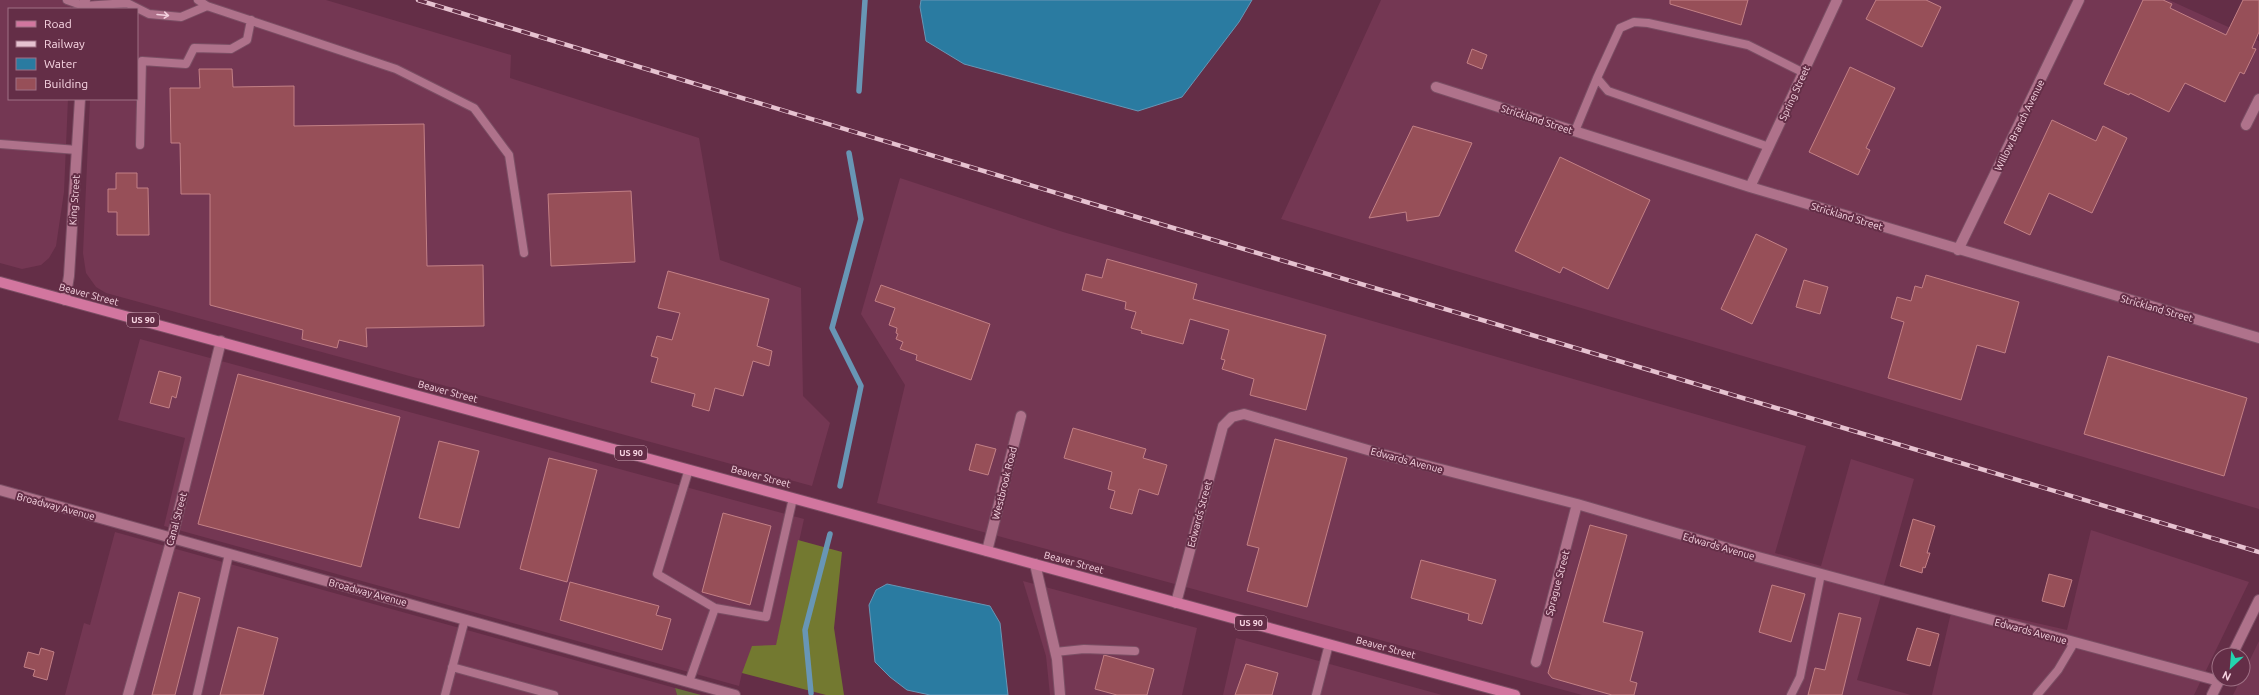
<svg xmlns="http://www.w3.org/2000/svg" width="2259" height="695" viewBox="0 0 2259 695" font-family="Ubuntu,sans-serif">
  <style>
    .built { fill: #743753 }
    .green { fill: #6a6f3d }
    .forest { fill: #737930 }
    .water { fill: #2a7ba1; stroke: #6896b5 }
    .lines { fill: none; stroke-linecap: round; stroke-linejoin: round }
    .stream { stroke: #6896b5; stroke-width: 5.5 }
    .building { fill: #974f58; stroke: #c38086 }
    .lane-casing { stroke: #7b4e64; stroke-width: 10 }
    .street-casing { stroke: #7b4e64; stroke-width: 12 }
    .secondary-casing { stroke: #7b4e64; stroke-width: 12 }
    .primary-casing { stroke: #7b4e64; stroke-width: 12 }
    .lane { stroke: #af728b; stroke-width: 8 }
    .street { stroke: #af728b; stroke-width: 10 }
    .secondary { stroke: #af728b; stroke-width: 10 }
    .primary { stroke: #d2769f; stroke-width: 10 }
    .rail-casing { stroke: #e6c2d0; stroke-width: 4.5 }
    .rail { stroke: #642e47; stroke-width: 3; stroke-dasharray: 9; stroke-linecap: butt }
    .oneway { stroke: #f4d1df }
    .labels { text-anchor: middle; stroke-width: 4; stroke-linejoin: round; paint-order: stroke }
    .shield { fill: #642e47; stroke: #cca4b4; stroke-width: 1 }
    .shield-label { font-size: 9px; font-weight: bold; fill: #f8d6e3 }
    .street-label { font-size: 10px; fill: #f8d6e3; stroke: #642e47 }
  </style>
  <rect width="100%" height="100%" fill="#642e47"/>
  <path class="built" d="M 0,0 L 72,0 L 71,9 L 9,9 L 9,99 L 68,99 L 64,192 L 56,246 L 49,258 L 41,265 L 22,269 L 0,263 Z
    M 94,0 L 326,0 L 511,55 L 510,78 L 699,138 L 720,260 L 801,288 L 803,396 L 830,423 L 812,486 L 106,293 L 96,287 L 86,273 L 83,253 L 90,99 L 137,99 L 137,9 L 94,9 Z
    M 1381,0 L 2169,0 L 2259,41 L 2259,509 L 1281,219 Z
    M 900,178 L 1063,232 L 1806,446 L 1775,553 L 1821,566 L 1851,459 L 1914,479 L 1857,680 L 1911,695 L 1582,695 L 877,503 L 905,385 L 861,314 Z
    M 140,339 L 804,519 L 776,646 L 742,673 L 739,686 L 164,526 L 185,438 L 118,420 Z
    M 2091,530 L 2249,582 L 2194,695 L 1932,695 L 1953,604 L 2067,630 Z
    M 115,532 L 675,688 L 677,695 L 65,695 L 84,623 L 90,625 Z
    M 1023,581 L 1197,628 L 1182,695 L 1050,695 L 1046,656 Z
    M 1236,638 L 1442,695 L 1223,695 Z
    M 2259,641 L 2259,695 L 2233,695 L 2241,679 L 2243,679 L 2243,674 Z"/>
  <path class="green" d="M 675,688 L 701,695 L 677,695 Z"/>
  <path class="forest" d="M 798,540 L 842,552 L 834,628 L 844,695 L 826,695 L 742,673 L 752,646 L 776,645 Z"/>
  <path class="water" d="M 921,0 L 1252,0 L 1239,22 L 1182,97 L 1138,111 L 964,64 L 926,41 L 920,7 Z
    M 887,584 L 990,606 L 1000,623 L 1008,695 L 930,695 L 907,690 L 890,677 L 875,662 L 869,605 L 876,590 Z"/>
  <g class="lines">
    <path class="stream" d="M 859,91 L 865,0
      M 840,486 L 861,386 L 832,328 L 861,219 L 849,153
      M 811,693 L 805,630 L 830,534"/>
  </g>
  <path class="building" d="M 1670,0 L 1748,0 L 1741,25 L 1670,4 Z
    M 1876,0 L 1926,0 L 1941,7 L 1922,47 L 1866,19 Z
    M 2143,0 L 2163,0 L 2172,4 L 2170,8 L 2226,35 L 2243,0 L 2259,0 L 2259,32 L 2252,48 L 2256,49 L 2244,74 L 2240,72 L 2225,102 L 2185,83 L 2169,112 L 2130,93 L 2129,95 L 2104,84 Z
    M 1472,49 L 1487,55 L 1482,69 L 1467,63 Z
    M 1850,67 L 1895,88 L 1866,148 L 1870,150 L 1858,175 L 1809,152 Z
    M 199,69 L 232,69 L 233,87 L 294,86 L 294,126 L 424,124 L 427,266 L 483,265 L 484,326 L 366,328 L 367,347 L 339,340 L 337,348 L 302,339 L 303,330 L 210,305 L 210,194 L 181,194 L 180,143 L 171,143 L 170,88 L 200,88 Z
    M 2052,120 L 2096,141 L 2103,126 L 2127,138 L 2092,213 L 2049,193 L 2030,235 L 2004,223 Z
    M 1413,126 L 1472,143 L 1439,216 L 1407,221 L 1406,212 L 1369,218 Z
    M 1560,157 L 1650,200 L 1608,289 L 1563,267 L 1560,273 L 1515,251 Z
    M 116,173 L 137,173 L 137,188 L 148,188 L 149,235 L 117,235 L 117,212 L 108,212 L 108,189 L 116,189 Z
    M 631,191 L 635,262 L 551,266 L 548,194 Z
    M 1756,234 L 1787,249 L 1752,324 L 1721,309 Z
    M 1107,259 L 1197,284 L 1193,299 L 1326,335 L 1306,410 L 1250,395 L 1254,379 L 1222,369 L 1225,360 L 1221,359 L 1229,330 L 1190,319 L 1183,344 L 1141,333 L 1142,331 L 1131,328 L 1136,312 L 1125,309 L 1126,302 L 1082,290 L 1086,274 L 1102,278 Z
    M 668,271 L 769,299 L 757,346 L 772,351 L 769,366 L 753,361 L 743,396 L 715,388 L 709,411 L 692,406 L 695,394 L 651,382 L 658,358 L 651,356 L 657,336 L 672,340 L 680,313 L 658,308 Z
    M 1926,275 L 2019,302 L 2005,353 L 1977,345 L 1961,400 L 1888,378 L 1904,322 L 1891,318 L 1897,297 L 1911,301 L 1915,286 L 1922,288 Z
    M 1804,280 L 1828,287 L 1820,314 L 1796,307 Z
    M 881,285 L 990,324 L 971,380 L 916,360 L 917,355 L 900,349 L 903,342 L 896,339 L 898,334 L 896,333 L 897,328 L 889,325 L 895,308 L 875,301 Z
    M 2108,356 L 2247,398 L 2224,476 L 2084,434 Z
    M 159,371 L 181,377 L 176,398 L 172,396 L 169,408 L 150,403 Z
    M 238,374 L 400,417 L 361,567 L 198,524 Z
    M 1073,428 L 1146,449 L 1143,458 L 1167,465 L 1158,495 L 1139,489 L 1132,514 L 1110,508 L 1115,491 L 1108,489 L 1112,472 L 1064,458 Z
    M 1275,439 L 1347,458 L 1307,607 L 1247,591 L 1259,548 L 1247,545 Z
    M 439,441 L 479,451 L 459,528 L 419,518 Z
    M 976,444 L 996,449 L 988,475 L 969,470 Z
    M 549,458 L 597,470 L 567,582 L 520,569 Z
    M 723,513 L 771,526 L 750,605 L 702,592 Z
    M 1913,519 L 1935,526 L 1927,553 L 1930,553 L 1925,568 L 1923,567 L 1922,573 L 1900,566 Z
    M 1590,525 L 1627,535 L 1603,622 L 1643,632 L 1630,681 L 1637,683 L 1634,695 L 1612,695 L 1552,678 L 1548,673 Z
    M 1421,560 L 1496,580 L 1482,624 L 1468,620 L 1469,614 L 1411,598 Z
    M 2049,574 L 2072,580 L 2064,607 L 2042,601 Z
    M 570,582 L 659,606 L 656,615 L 671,619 L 662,650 L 560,620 Z
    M 1772,585 L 1805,594 L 1791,642 L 1759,632 Z
    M 179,592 L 200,598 L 175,695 L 152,695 Z
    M 1839,613 L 1861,618 L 1842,695 L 1808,695 L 1815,668 L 1825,670 Z
    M 238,627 L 278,638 L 263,695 L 220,695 Z
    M 1917,628 L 1939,634 L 1930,666 L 1907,660 Z
    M 41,648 L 54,652 L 47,680 L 33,676 L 35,670 L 24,667 L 28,652 L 39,655 Z
    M 1104,655 L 1154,669 L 1147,695 L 1117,695 L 1095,689 Z
    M 1246,664 L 1278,673 L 1272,695 L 1235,695 Z"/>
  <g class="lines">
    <defs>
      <path id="lane" d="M 67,0 L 84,6 L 127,3 L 149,14 L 181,17 L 207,6
        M 198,0 L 207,6 L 396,69 L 474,108 L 509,155 L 524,253
        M 1575,131 L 1597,78
        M 0,144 L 77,150
        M 140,145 L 142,61 L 186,64 L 194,48 L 231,49 L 247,40 L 251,20
        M 1769,147 L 1608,91 L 1597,78 L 1620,28 L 1634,22 L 1648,23 L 1748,45 L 1804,73
        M 689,469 L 657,574 L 715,608 L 689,682
        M 715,608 L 766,617 L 793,498
        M 1055,652 L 1084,649 L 1135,651
        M 452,667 L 554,695
        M 197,695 L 229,554
        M 445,695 L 465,619
        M 1316,695 L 1329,644
        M 1791,695 L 1800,677 L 1821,574
        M 2037,695 L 2058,670 L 2074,643"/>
      <path id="street" d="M 1436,87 L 1750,187 L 2259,338
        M 2246,125 L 2259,99
        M 1750,187 L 1837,0
        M 1958,250 L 2079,0
        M 987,551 L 1021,416
        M 1035,564 L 1057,659 L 1060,695
        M 1176,603 L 1223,426 L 1232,417 L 1244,414 L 1378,453 L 1577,504 L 1758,557 L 2219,681
        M 1536,662 L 1577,504
        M 128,695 L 172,538 L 221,341"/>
      <path id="secondary" d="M 84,9 L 85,0
        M 65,300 L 69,276 L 80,99
        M 0,490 L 735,695
        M 2232,655 L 2259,600
        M 2212,695 L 2220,679"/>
      <path id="primary" d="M 0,282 L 1515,695"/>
    </defs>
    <use href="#lane" class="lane-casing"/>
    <use href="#street" class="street-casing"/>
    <use href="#secondary" class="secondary-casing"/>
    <use href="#primary" class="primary-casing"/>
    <use href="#lane" class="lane"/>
    <use href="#street" class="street"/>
    <use href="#secondary" class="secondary"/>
    <use href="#primary" class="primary"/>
    <defs>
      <path id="rail" d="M 418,0 L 1083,201 L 2259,552"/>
    </defs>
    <use href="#rail" class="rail-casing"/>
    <use href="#rail" class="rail"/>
  </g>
  <defs><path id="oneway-shaft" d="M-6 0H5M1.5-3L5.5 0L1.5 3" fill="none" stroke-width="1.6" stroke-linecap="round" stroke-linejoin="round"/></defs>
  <use class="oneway" href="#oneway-shaft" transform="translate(163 15) rotate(5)"/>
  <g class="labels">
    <g class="shield">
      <rect x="127" y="313" width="32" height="14" rx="3"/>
      <rect x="615" y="446" width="32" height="14" rx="3"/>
      <rect x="1235" y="616" width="32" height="14" rx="3"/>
    </g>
    <g class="shield-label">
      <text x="143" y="323">US 90</text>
      <text x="631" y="456">US 90</text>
      <text x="1251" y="626">US 90</text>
    </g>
    <g class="street-label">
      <text transform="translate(1794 93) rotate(-65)" y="4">Spring Street</text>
      <text transform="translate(1537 119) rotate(18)" y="4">Strickland Street</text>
      <text transform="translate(2019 125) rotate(-64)" y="4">Willow Branch Avenue</text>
      <text transform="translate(74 200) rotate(-86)" y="4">King Street</text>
      <text transform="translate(1847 216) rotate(17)" y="4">Strickland Street</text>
      <text transform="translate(89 294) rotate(15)" y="4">Beaver Street</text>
      <text transform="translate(2157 308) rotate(16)" y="4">Strickland Street</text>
      <text transform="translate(448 391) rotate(15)" y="4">Beaver Street</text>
      <text transform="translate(1407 460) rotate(15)" y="4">Edwards Avenue</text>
      <text transform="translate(761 476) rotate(15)" y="4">Beaver Street</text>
      <text transform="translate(1004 483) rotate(-76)" y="4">Westbrook Road</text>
      <text transform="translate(56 506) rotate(15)" y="4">Broadway Avenue</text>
      <text transform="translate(1199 514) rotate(-75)" y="4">Edwards Street</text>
      <text transform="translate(176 519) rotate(-75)" y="4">Canal Street</text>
      <text transform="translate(1719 546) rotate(16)" y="4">Edwards Avenue</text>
      <text transform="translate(1074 562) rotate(15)" y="4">Beaver Street</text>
      <text transform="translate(1557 583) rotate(-75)" y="4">Sprague Street</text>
      <text transform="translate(368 592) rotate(15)" y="4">Broadway Avenue</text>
      <text transform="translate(2031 631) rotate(15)" y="4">Edwards Avenue</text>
      <text transform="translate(1386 647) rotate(15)" y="4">Beaver Street</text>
    </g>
  </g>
  <rect x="8" y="8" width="130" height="92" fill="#642e47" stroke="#9f7185"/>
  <rect x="16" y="21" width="20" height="6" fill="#d2769f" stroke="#9f7185"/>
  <text x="44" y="28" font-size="12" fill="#f8d6e3">Road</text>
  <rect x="16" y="41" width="20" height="6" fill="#e6c2d0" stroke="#9f7185"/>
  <text x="44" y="48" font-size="12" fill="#f8d6e3">Railway</text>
  <rect x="16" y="58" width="20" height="12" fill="#2a7ba1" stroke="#9f7185"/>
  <text x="44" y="68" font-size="12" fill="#f8d6e3">Water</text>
  <rect x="16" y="78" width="20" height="12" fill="#974f58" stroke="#9f7185"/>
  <text x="44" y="88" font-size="12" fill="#f8d6e3">Building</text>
  <g transform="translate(2231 667) rotate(206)"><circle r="19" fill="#642e47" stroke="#9f7185"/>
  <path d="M0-3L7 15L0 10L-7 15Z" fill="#23d5af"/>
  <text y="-6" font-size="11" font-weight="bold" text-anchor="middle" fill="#f8d6e3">N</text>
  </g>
</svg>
